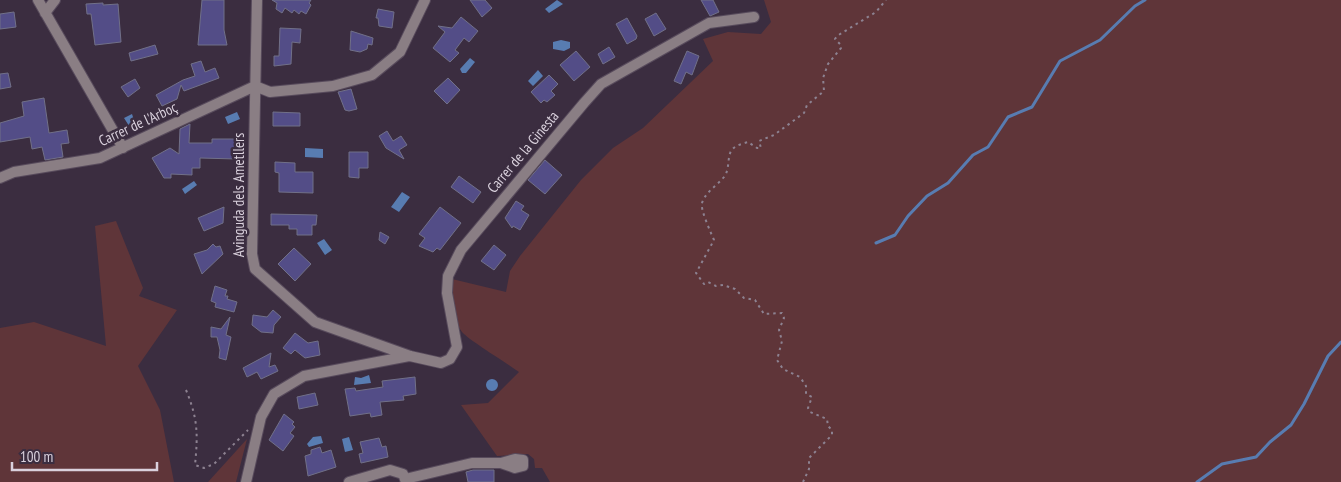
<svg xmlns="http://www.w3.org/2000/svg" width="1341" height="482" viewBox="0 0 1341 482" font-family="'PT Sans Narrow',sans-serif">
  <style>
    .green { fill: #5f3539 }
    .water { fill: #587cb1 }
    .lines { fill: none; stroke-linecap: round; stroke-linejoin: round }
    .stream { stroke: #587cb1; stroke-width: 3 }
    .building { fill: #534d87; stroke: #717088 }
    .street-casing { stroke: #584b5c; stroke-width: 12 }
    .path { stroke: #8d8291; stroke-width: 2; stroke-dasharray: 2.5 4; stroke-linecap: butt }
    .street { stroke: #8a7e84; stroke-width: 10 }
    .labels { text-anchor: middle; stroke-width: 5; stroke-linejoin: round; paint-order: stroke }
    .street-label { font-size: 15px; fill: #dad1dd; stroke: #3b2d40 }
  </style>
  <rect width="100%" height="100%" fill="#3b2d40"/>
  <path class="green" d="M 764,0 L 1341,0 L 1341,482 L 550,482 L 542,468 L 535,468 L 534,459 L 528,454 L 497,456 L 461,405 L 488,403 L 519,372 C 507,363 470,341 462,332 C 452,318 452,295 452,279 L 506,292 L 510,271 L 520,256 L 581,180 L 613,148 L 643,128 L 713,61 L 703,39 L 728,32 L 761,34 L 771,22 Z
    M 116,221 L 143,288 L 139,296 L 177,310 L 138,366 L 160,410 L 174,482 L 0,482 L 0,328 L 34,322 L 106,346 L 95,226 Z
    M 247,439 L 236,482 L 208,482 Z"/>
  <path class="water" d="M 557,0 L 563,4 L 549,13 L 545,9 Z
    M 561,40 L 570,42 L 570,48 L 564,51 L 553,49 L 553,42 Z
    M 470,58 L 475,62 L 466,73 L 462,73 L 460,69 Z
    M 538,70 L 543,76 L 533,86 L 528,81 Z
    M 237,112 L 240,119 L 228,124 L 225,117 Z
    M 132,114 L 136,126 L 131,129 L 124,118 Z
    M 305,148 L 323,149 L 323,158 L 305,157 Z
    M 194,181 L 197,185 L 185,194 L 182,189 Z
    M 402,192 L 410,197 L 399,212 L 391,207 Z
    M 324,239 L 332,250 L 325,255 L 317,243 Z
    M 369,375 L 371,383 L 354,385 L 355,377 L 361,378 Z
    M486 385a6 6 0 1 1 12 0a6 6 0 1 1-12 0Z
    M 321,436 L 323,443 L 309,447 L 307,444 L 313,437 Z
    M 349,437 L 353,450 L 345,452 L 342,439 Z"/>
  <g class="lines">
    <path class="stream" d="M 876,243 L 895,235 L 908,216 L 927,196 L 948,183 L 973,155 L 988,147 L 1008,117 L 1032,107 L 1060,61 L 1100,40 L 1135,6 L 1145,0
      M 1197,482 L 1222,464 L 1256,457 L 1270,442 L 1291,425 L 1304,404 L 1328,356 L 1341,342"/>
  </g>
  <path class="building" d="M 202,0 L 224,0 L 224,30 L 227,45 L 198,45 Z
    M 272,0 L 311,0 L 309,3 L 311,5 L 306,14 L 301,11 L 299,14 L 294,10 L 292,13 L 285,8 L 282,13 L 276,9 L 277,3 Z
    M 470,0 L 485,0 L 492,8 L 482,17 Z
    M 701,0 L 713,0 L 719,12 L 710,16 Z
    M 103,3 L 103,5 L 118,4 L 121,42 L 95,45 L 91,14 L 87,14 L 86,4 Z
    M 378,9 L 394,12 L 392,28 L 379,26 L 378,18 L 376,18 Z
    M 14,12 L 16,27 L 0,29 L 0,14 Z
    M 656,13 L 666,29 L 654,36 L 645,19 Z
    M 461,17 L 478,31 L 469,42 L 464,38 L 455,50 L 459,53 L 450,62 L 433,48 L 445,32 L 438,26 L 452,28 Z
    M 627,18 L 637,36 L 636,39 L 627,44 L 616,24 Z
    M 280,28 L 301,29 L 300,43 L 292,42 L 291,64 L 274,66 L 274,56 L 279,56 Z
    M 351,31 L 373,38 L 372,45 L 368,44 L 367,49 L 360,52 L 350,50 Z
    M 155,45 L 158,54 L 131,61 L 129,53 Z
    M 609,47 L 615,57 L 603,64 L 598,54 Z
    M 576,51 L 590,67 L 574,81 L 560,65 Z
    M 687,51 L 699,56 L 692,75 L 686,72 L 681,84 L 674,81 Z
    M 201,61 L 205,72 L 215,68 L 219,78 L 184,91 L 181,85 L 177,99 L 162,106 L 156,95 L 183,80 L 195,76 L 191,64 Z
    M 8,73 L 11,87 L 0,89 L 0,74 Z
    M 549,75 L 558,84 L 551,91 L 555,95 L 547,102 L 544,100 L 541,103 L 531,92 Z
    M 448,78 L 460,90 L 447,104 L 434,91 Z
    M 135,79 L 140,88 L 128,97 L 121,87 Z
    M 351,89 L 357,109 L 349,111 L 345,110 L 338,92 Z
    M 44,98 L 49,133 L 67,130 L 69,143 L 61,144 L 63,157 L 45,160 L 42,147 L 32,149 L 30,137 L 0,142 L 0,123 L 24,116 L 22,102 Z
    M 273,112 L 300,113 L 300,126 L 273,126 Z
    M 190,124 L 189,143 L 212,143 L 212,139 L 236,139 L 236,159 L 200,158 L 200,168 L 192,168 L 192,175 L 171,174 L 171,178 L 164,178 L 152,158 L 170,148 L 179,154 L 180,129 Z
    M 387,131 L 393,141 L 401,136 L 407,145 L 399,150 L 404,159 L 386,148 L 379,136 Z
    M 349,152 L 368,152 L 368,168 L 359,168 L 359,178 L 349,177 Z
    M 545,160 L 562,175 L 545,194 L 528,180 Z
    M 275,162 L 295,163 L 295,172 L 313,172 L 313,193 L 279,192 L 279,173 L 275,172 Z
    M 459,176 L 481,192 L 473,203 L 451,187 Z
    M 516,201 L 524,206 L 521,210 L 529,215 L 520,230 L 513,226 L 512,228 L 505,218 Z
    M 224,207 L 223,223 L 204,231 L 198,218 Z
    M 440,207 L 461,223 L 440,250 L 437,248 L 433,252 L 419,246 L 425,238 L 419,234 Z
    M 271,214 L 317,215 L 316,225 L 312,225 L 312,235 L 297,235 L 297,229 L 289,229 L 289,225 L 271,225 Z
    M 380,232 L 389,237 L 385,244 L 379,240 Z
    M 213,244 L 216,247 L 220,246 L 223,254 L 202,274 L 194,254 L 207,250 Z
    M 494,245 L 506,255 L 494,270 L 481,261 Z
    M 294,248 L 311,264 L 295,281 L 278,264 Z
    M 215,286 L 227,290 L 225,296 L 228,296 L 227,299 L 237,302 L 234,312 L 215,307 L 216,303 L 211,301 Z
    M 273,310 L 281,317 L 274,325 L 273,333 L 261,332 L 252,325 L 253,315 L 267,317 Z
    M 230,317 L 226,335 L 231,337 L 226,360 L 219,358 L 220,350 L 217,337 L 211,337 L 211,327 L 221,329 Z
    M 295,333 L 308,343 L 318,341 L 320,355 L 305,358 L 295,350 L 291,354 L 283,348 Z
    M 271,353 L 269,367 L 275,365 L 278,371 L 261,379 L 257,372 L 247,377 L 243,368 Z
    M 415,377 L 416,394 L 403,396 L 404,400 L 380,402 L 382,415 L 371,417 L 370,413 L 350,416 L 345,389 L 355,388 L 356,391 L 383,387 L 382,381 Z
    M 315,393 L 318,405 L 299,409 L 297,397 Z
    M 284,414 L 294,422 L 292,424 L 295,427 L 290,433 L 294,436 L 283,451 L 269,440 Z
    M 379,438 L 382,447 L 386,446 L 388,457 L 361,463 L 359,454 L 363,453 L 360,442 Z
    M 320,447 L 322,453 L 331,450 L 336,467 L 308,476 L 305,456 L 311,454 L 311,450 Z
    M 473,470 L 494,470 L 494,482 L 468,482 L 466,472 Z"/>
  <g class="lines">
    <defs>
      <path id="street" d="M 38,0 L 123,148
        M 257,0 L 252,254 L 255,269 L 315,322 L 410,356 L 441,363 L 450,359 L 457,347 L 447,293 L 448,276 L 461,250 L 584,103 L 601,84 L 709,23 L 754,17
        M 45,13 L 55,0
        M 0,178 L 14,172 L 100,158 L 255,86 L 270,92 L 333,86 L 372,75 L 400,52 L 425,0
        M 405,479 L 472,463 L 501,463 L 515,468 L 523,466 L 523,460 L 515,459 L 501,463
        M 246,482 L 261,417 L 274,394 L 304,376 L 409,356
        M 349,482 L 390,470 L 403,474 L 406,482"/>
    </defs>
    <use href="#street" class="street-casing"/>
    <path class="path" d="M 186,390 C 198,419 198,434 195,465 L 204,468 L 214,464 L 248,430
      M 803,482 L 809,469 L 809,458 L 832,435 L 832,430 L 828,426 L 827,419 L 810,412 L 808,408 L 812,397 L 806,394 L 806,386 L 800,377 L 783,369 L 777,360 L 782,341 L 779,330 L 784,318 L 782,313 L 764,314 L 755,300 L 744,298 L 735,289 L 723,285 L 716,286 L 708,282 L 704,284 L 696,273 L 714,240 C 711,233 700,209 702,203 C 706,191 717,186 724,177 C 730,169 727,159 731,151 C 735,145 742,144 748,142 L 757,148 L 761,148 L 759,141 L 774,135 L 804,113 L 807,105 L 824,91 L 823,78 L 828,64 L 841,48 L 841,45 L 835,39 L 837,36 L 876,12 L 886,0"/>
    <use href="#street" class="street"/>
  </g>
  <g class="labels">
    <g class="street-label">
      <text transform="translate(138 124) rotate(-25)" y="5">Carrer de l'Arboç</text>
      <text transform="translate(523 152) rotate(-50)" y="5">Carrer de la Ginesta</text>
      <text transform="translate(239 195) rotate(-90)" y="5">Avinguda dels Ametllers</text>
    </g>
  </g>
  <path d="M12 462v8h145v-8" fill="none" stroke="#dad1dd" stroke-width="2.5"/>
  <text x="20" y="462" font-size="15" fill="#dad1dd" stroke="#3b2d40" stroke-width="4" paint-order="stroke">100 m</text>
</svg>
